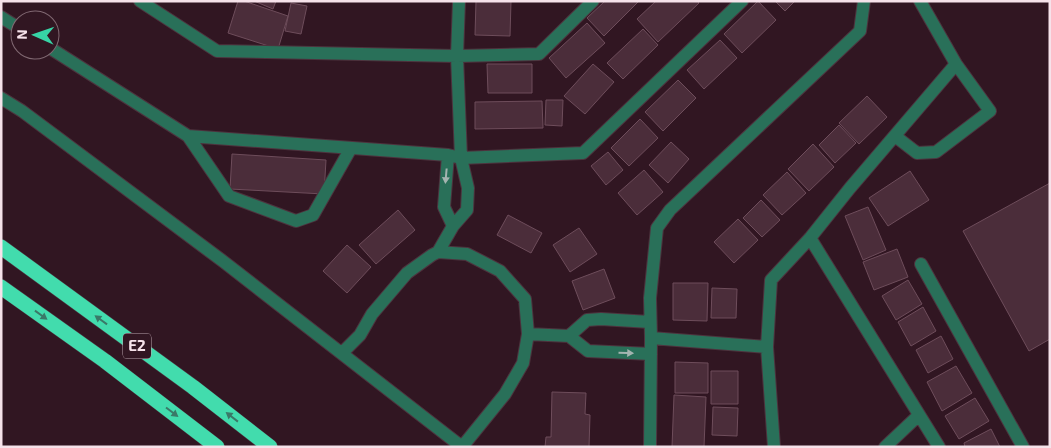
<svg xmlns="http://www.w3.org/2000/svg" width="1051" height="448" viewBox="0 0 1051 448" font-family="'Exo 2',sans-serif">
  <style>
    .building { fill: #4b2d3a; stroke: #6e4d5b }
    .lines { fill: none; stroke-linecap: round; stroke-linejoin: round }
    .minor-casing { stroke: #4d333e; stroke-width: 14 }
    .highway-casing { stroke: #4d333e; stroke-width: 16 }
    .minor { stroke: #297059; stroke-width: 12 }
    .highway { stroke: #42dcad; stroke-width: 15 }
    .oneway { fill: #a4b4b0 }
    .oneway2 { fill: #3a7968 }
    .labels { text-anchor: middle; stroke-width: 4; stroke-linejoin: round; paint-order: stroke }
    .shield { fill: #311622; stroke: #bba5ae; stroke-width: 1 }
    .shield-label { font-size: 15px; font-weight: bold; fill: #f6e2ea }
  </style>
  <rect width="100%" height="100%" fill="#311622"/>
  <path class="building" d="M 238,1 L 244,1 L 288,16 L 278,49 L 228,33 Z
    M 254,1 L 276,1 L 273,9 Z
    M 476,1 L 511,1 L 510,36 L 475,35 Z
    M 605,1 L 639,1 L 604,36 L 587,18 Z
    M 656,1 L 697,1 L 699,3 L 658,42 L 637,19 Z
    M 758,1 L 776,20 L 742,53 L 724,34 Z
    M 775,1 L 795,1 L 785,11 Z
    M 291,3 L 307,6 L 301,34 L 285,31 Z
    M 587,23 L 605,43 L 566,78 L 549,58 Z
    M 643,29 L 658,45 L 623,79 L 607,63 Z
    M 720,40 L 737,58 L 704,89 L 687,70 Z
    M 487,64 L 532,64 L 532,93 L 488,93 Z
    M 593,64 L 614,82 L 585,114 L 564,96 Z
    M 678,80 L 696,98 L 663,131 L 645,112 Z
    M 867,96 L 887,117 L 859,144 L 839,123 Z
    M 546,100 L 563,100 L 562,126 L 545,125 Z
    M 542,101 L 543,128 L 475,129 L 475,102 Z
    M 640,119 L 658,138 L 629,166 L 611,148 Z
    M 839,125 L 856,143 L 835,163 L 819,145 Z
    M 671,142 L 689,159 L 668,183 L 649,165 Z
    M 813,144 L 834,167 L 809,191 L 788,169 Z
    M 608,152 L 623,170 L 606,185 L 591,166 Z
    M 232,154 L 326,160 L 324,194 L 230,189 Z
    M 644,170 L 663,192 L 637,215 L 618,193 Z
    M 910,171 L 929,200 L 888,226 L 869,198 Z
    M 787,172 L 806,193 L 782,215 L 763,195 Z
    M 1050,183 L 1050,339 L 1029,351 L 963,231 Z
    M 761,200 L 780,220 L 762,237 L 743,218 Z
    M 868,207 L 886,250 L 863,260 L 845,216 Z
    M 398,210 L 415,230 L 376,264 L 359,245 Z
    M 508,215 L 542,233 L 531,253 L 497,235 Z
    M 738,219 L 758,240 L 734,263 L 714,242 Z
    M 579,228 L 597,254 L 570,272 L 553,245 Z
    M 347,245 L 371,267 L 347,293 L 323,271 Z
    M 897,249 L 908,277 L 874,290 L 863,262 Z
    M 604,269 L 615,298 L 583,310 L 572,281 Z
    M 908,280 L 922,304 L 896,320 L 882,296 Z
    M 673,283 L 708,283 L 707,321 L 673,320 Z
    M 712,288 L 737,289 L 736,318 L 711,318 Z
    M 923,307 L 936,331 L 911,346 L 898,322 Z
    M 941,336 L 953,359 L 928,373 L 916,350 Z
    M 675,362 L 708,363 L 708,393 L 675,393 Z
    M 956,366 L 972,393 L 942,411 L 927,382 Z
    M 711,371 L 738,371 L 738,404 L 711,404 Z
    M 552,392 L 586,393 L 585,414 L 590,415 L 589,447 L 545,447 L 546,437 L 551,437 Z
    M 674,395 L 706,397 L 704,447 L 672,447 Z
    M 975,398 L 989,421 L 959,439 L 945,416 Z
    M 713,407 L 738,408 L 737,436 L 712,435 Z
    M 991,429 L 1000,447 L 965,447 L 964,443 Z"/>
  <g class="lines">
    <defs>
      <path id="minor" d="M 140,1 L 217,51 L 457,56 L 539,54 L 593,1
        M 1,17 L 20,29
        M 50,48 L 188,136 L 448,155 L 461,158 L 583,153 L 742,1
        M 1,98 L 22,111 L 224,262 L 462,447
        M 188,136 L 229,196 L 296,221 L 313,215 L 351,148
        M 895,136 L 917,153 L 936,152 L 990,111 L 956,64 L 920,1
        M 448,155 L 444,207 L 453,226
        M 810,238 L 939,447
        M 438,252 L 453,226 L 467,210 L 468,188 L 461,158 L 457,56 L 459,1
        M 921,264 L 1023,447
        M 528,334 L 569,336 L 588,351 L 651,354
        M 569,336 L 587,320 L 601,319 L 650,322
        M 651,338 L 767,347
        M 342,353 L 360,335 L 372,314 L 407,273 L 432,255 L 438,252 L 467,254 L 500,271 L 525,299 L 528,334 L 523,363 L 505,394 L 462,447
        M 650,447 L 651,338 L 650,298 L 657,228 L 670,210 L 860,31 L 864,1
        M 774,447 L 767,347 L 771,280 L 810,238 L 850,188 L 956,64
        M 885,447 L 919,415"/>
      <path id="highway" d="M 1,247 L 193,387 L 270,447
        M 1,287 L 105,361 L 217,447"/>
    </defs>
    <use href="#minor" class="minor-casing"/>
    <use href="#highway" class="highway-casing"/>
    <use href="#minor" class="minor"/>
    <use href="#highway" class="highway"/>
  </g>
  <defs><path id="oneway-solid" d="M-6-.8H1V-3.2L6.5 0L1 3.2V.8H-6Z" transform="scale(1.25)"/></defs>
  <g class="oneway">
    <use href="#oneway-solid" transform="translate(446 176) rotate(95)"/>
    <use href="#oneway-solid" transform="translate(626 353) rotate(2)"/>
  </g>
  <g class="oneway2">
    <use href="#oneway-solid" transform="translate(41 315) rotate(36)"/>
    <use href="#oneway-solid" transform="translate(101 320) rotate(-144)"/>
    <use href="#oneway-solid" transform="translate(172 412) rotate(37)"/>
    <use href="#oneway-solid" transform="translate(232 417) rotate(-142)"/>
  </g>
  <g class="labels">
    <rect class="shield" x="123" y="333.5" width="28" height="25" rx="4"/>
    <g class="shield-label">
      <text x="137" y="351">E2</text>
    </g>
  </g>
  <rect width="1051" height="448" fill="none" stroke="#f6e2ea" stroke-width="5"/>
  <g transform="translate(35 35) rotate(272)"><circle r="24" fill="#311622" stroke="#806872"/>
  <path d="M0-4L9 19L0 12L-9 19Z" fill="#37d4a6"/>
  <text y="-8" font-size="14" font-weight="bold" text-anchor="middle" fill="#f6e2ea">N</text>
  </g>
</svg>
